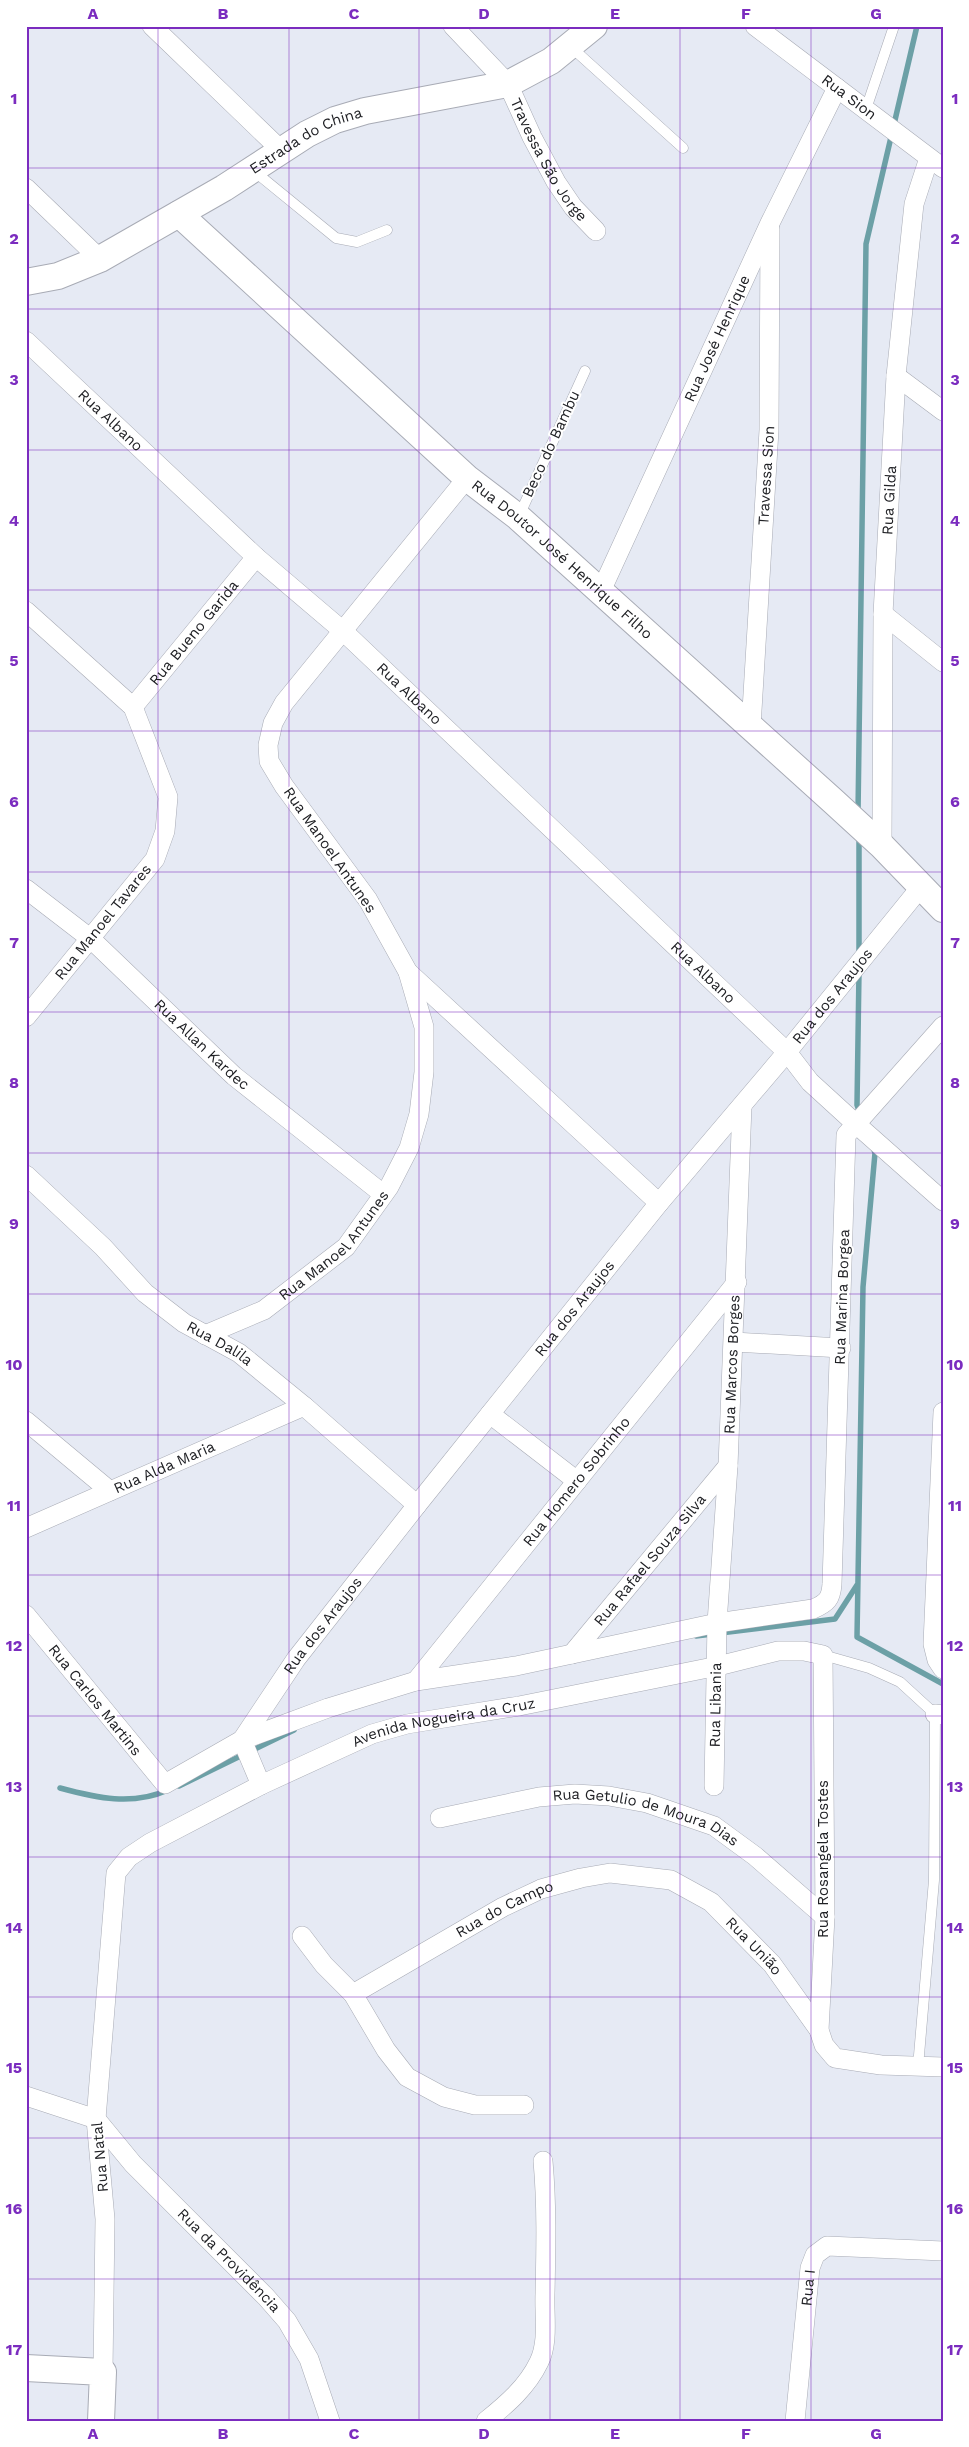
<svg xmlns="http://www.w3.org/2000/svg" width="969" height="2447" viewBox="0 0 969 2447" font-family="'Work Sans',sans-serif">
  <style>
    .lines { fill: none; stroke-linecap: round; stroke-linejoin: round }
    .stream { stroke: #6ca0a6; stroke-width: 5.5 }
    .lane-casing { stroke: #a8abb5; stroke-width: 11 }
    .street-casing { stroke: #a8abb5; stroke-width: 20 }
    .secondary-casing { stroke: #a8abb5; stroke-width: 28 }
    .lane { stroke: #fff; stroke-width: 10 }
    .street { stroke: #fff; stroke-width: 19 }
    .secondary { stroke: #fff; stroke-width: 26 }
    .grid { fill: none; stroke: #7b2cbf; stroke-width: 1; stroke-opacity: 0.55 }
    .labels { text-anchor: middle; stroke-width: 4; stroke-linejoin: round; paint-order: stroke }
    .street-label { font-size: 15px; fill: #202125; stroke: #fff }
    .neatline { fill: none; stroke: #7b2cbf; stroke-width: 2 }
    .grid-label { font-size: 16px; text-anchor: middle; font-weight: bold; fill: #7b2cbf }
  </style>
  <rect width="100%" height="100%" fill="#e6eaf4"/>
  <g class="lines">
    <path class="stream" d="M 858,813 L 866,244 L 917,26
      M 859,837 L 859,956
      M 859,972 L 857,1105 L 860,1113
      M 873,1147 L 875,1153 L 863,1287 L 857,1637 L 943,1684
      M 696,1636 L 835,1619 L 857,1585
      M 179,1786 L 294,1730
      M 60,1788 C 97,1798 132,1806 168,1790"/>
    <defs>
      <path id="lane" d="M 571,47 L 683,148
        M 866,109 L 894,26
        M 254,171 L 336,238 L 357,242 L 387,230
        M 519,516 L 585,371
        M 823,1655 L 869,1668 L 900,1682 L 935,1714 L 934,1880 L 918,2067"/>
      <g id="street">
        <path d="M 152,26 L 282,151"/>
        <path id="s1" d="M 453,26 L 508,84 L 532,137 L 556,182 L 573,207 L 596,231"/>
        <path id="s2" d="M 755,26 L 943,168"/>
        <path d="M 26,188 L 100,259"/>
        <path id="s3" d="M 26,341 L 256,557 L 343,631 L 787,1052 L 810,1082 L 856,1124 L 846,1135 L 832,1584 C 831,1599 827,1603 813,1609 L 717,1623 L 516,1666 L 416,1681 L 328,1708 L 242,1740 L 165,1784 L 26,1615"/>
        <path d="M 896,376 L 943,411"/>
        <path id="s4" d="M 601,591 L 770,223 L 837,88"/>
        <path d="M 26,611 L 133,707 L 168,797 L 165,831 L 155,859 L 26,1017"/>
        <path d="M 883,614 L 943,662"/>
        <path id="s5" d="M 133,707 L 256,557"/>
        <path id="s6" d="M 751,727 L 769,430 L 770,229"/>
        <path id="s7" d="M 882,846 L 883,614 L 896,376 L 914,204 L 929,158"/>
        <path id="s8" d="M 26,889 L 91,939 L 234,1076 L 383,1194"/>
        <path d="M 408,972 L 659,1203"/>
        <path d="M 943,1026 L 856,1124 L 943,1201"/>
        <path id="s9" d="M 26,1175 L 103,1247 L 145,1293 L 184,1323 L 239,1353 L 304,1406 L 417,1505"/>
        <path id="s10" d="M 205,1335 L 264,1310 L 346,1247 L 389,1187 L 409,1148 L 419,1114 L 424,1072 L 424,1027 L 408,972 L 368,900 L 284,786 L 269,761 L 268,745 L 273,723 L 284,703 L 467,478"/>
        <path d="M 734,1342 L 841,1348"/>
        <path d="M 943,1412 L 933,1644 L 937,1660 L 943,1669"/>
        <path d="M 490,1414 L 577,1481"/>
        <path d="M 26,1421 L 110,1491"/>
        <path id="s11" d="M 26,1528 L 304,1406"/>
        <path id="s12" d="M 572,1654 L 728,1466"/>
        <path id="s13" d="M 416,1681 L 737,1282"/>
        <path d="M 935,1714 L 943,1715"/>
        <path id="s14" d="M 261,1785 L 242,1740 L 296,1659 L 417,1505 L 659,1203 L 787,1052 L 920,888"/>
        <path id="s15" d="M 714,1786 L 717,1623 L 728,1466 L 742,1106"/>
        <path id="s16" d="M 440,1818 L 539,1797 L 575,1794 L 609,1796 L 647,1803 L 714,1826 L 755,1856 L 825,1917"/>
        <path d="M 302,1936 L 324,1965 L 353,1994 L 386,2050 L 407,2077 L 444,2097 L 475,2105 L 524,2105"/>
        <path id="s17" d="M 353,1994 L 503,1907 L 541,1889 L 581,1878 L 610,1873 L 671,1880 L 711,1902 L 772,1964 L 819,2030"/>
        <path id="s18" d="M 26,2096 L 96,2119 L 133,2164 L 266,2297 L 287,2321 L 309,2359 L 330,2421"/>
        <path id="s19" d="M 103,2372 L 105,2219 L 96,2119 L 116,1873 L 129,1857 L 150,1843 L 261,1785 L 372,1734 L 407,1724 L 519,1706 L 718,1666 L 778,1651 L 804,1651 L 823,1655 L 825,1917 L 819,2030 L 824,2045 L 835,2058 L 881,2065 L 943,2067"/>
        <path d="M 486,2421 C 507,2404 527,2387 539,2362 C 549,2342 544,2315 545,2294 C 546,2249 547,2206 543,2161"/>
        <path id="s20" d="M 795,2421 L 810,2268 L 815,2255 L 827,2246 L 943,2251"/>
      </g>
      <g id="secondary">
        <path id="s21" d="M 179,214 L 467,478 L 518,517 L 833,801 L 882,846 L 943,909"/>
        <path id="s22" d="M 26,282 L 58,276 L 100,259 L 224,188 L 307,134 L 335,120 L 365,111 L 508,84 L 551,61 L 594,26"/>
        <path d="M 26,2368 L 103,2372 L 101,2421"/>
      </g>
    </defs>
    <use href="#lane" class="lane-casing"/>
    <use href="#street" class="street-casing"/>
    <use href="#secondary" class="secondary-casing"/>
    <use href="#lane" class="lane"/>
    <use href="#street" class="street"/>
    <use href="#secondary" class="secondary"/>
  </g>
  <path class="grid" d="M 158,26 L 158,2421M 289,26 L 289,2421M 419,26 L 419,2421M 550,26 L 550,2421M 680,26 L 680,2421M 811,26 L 811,2421M 26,168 L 943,168M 26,309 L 943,309M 26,450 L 943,450M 26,590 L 943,590M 26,731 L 943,731M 26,872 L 943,872M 26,1012 L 943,1012M 26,1153 L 943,1153M 26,1294 L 943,1294M 26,1435 L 943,1435M 26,1575 L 943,1575M 26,1716 L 943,1716M 26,1857 L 943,1857M 26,1997 L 943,1997M 26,2138 L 943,2138M 26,2279 L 943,2279"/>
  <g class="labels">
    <g class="street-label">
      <text dy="5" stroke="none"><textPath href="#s2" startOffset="118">Rua Sion</textPath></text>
      <text dy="5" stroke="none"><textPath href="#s22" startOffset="316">Estrada do China</textPath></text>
      <text dy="5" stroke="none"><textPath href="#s1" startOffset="166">Travessa São Jorge</textPath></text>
      <text dy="5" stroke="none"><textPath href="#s4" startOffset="278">Rua José Henrique</textPath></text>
      <text dy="5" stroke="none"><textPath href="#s3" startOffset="116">Rua Albano</textPath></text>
      <text transform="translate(551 444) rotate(-65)" y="5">Beco do Bambu</text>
      <text dy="5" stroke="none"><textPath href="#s6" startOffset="252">Travessa Sion</textPath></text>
      <text dy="5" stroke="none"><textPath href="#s7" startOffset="346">Rua Gilda</textPath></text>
      <text dy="5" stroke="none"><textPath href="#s21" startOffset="516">Rua Doutor José Henrique Filho</textPath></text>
      <text dy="5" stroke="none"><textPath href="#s5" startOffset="96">Rua Bueno Garida</textPath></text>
      <text dy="5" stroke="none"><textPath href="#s3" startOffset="521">Rua Albano</textPath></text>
      <text transform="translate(330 850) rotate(55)" y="5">Rua Manoel Antunes</text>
      <text transform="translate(103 922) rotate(-51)" y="5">Rua Manoel Tavares</text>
      <text dy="5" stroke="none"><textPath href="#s3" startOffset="926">Rua Albano</textPath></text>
      <text dy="5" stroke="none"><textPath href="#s14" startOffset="999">Rua dos Araujos</textPath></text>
      <text dy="5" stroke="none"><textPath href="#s8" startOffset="235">Rua Allan Kardec</textPath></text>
      <text dy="5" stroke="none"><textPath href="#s10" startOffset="160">Rua Manoel Antunes</textPath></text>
      <text transform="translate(842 1297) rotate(-88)" y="5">Rua Marina Borgea</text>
      <text dy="5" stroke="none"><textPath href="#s14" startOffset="594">Rua dos Araujos</textPath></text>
      <text dy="5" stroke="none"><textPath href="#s9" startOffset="258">Rua Dalila</textPath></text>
      <text dy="5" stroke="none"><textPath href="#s15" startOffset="422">Rua Marcos Borges</textPath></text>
      <text dy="5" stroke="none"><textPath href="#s11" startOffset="151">Rua Alda Maria</textPath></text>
      <text dy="5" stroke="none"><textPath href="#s13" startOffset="256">Rua Homero Sobrinho</textPath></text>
      <text dy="5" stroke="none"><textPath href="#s12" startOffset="122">Rua Rafael Souza Silva</textPath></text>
      <text dy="5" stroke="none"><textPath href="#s14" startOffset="189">Rua dos Araujos</textPath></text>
      <text transform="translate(95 1700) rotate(51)" y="5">Rua Carlos Martins</text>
      <text dy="5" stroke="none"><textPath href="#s15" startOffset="81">Rua Libania</textPath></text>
      <text dy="5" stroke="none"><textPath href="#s19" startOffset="866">Avenida Nogueira da Cruz</textPath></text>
      <text dy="5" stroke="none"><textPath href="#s16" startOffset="212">Rua Getulio de Moura Dias</textPath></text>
      <text transform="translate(823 1859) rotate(-90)" y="5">Rua Rosangela Tostes</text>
      <text dy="5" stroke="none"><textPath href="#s17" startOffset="174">Rua do Campo</textPath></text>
      <text dy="5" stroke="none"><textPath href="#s17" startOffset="455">Rua União</textPath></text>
      <text transform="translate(100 2157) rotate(-95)" y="5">Rua Natal</text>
      <text dy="5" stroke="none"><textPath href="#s18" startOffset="268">Rua da Providência</textPath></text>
      <text dy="5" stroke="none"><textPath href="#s20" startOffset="134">Rua I</textPath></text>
    </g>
  </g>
  <rect width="969" height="2447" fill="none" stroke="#ffffff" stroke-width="55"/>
  <rect x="28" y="28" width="914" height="2392" class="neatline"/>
  <g class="grid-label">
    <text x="93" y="19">A</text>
    <text x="223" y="19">B</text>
    <text x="354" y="19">C</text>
    <text x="484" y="19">D</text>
    <text x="615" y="19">E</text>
    <text x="746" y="19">F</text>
    <text x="876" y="19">G</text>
    <text x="14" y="104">1</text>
    <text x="955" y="104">1</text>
    <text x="14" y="244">2</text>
    <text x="955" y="244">2</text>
    <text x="14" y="385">3</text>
    <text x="955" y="385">3</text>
    <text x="14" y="526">4</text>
    <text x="955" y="526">4</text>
    <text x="14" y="666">5</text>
    <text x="955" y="666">5</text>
    <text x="14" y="807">6</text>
    <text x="955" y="807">6</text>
    <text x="14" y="948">7</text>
    <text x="955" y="948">7</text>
    <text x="14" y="1088">8</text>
    <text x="955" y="1088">8</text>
    <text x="14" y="1229">9</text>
    <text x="955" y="1229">9</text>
    <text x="14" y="1370">10</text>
    <text x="955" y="1370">10</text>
    <text x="14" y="1511">11</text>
    <text x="955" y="1511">11</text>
    <text x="14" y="1651">12</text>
    <text x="955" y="1651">12</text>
    <text x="14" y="1792">13</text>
    <text x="955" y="1792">13</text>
    <text x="14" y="1933">14</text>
    <text x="955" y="1933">14</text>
    <text x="14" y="2073">15</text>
    <text x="955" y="2073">15</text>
    <text x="14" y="2214">16</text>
    <text x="955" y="2214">16</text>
    <text x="14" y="2355">17</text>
    <text x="955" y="2355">17</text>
    <text x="93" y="2439">A</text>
    <text x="223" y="2439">B</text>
    <text x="354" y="2439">C</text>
    <text x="484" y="2439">D</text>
    <text x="615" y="2439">E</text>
    <text x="746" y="2439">F</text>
    <text x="876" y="2439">G</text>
  </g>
</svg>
